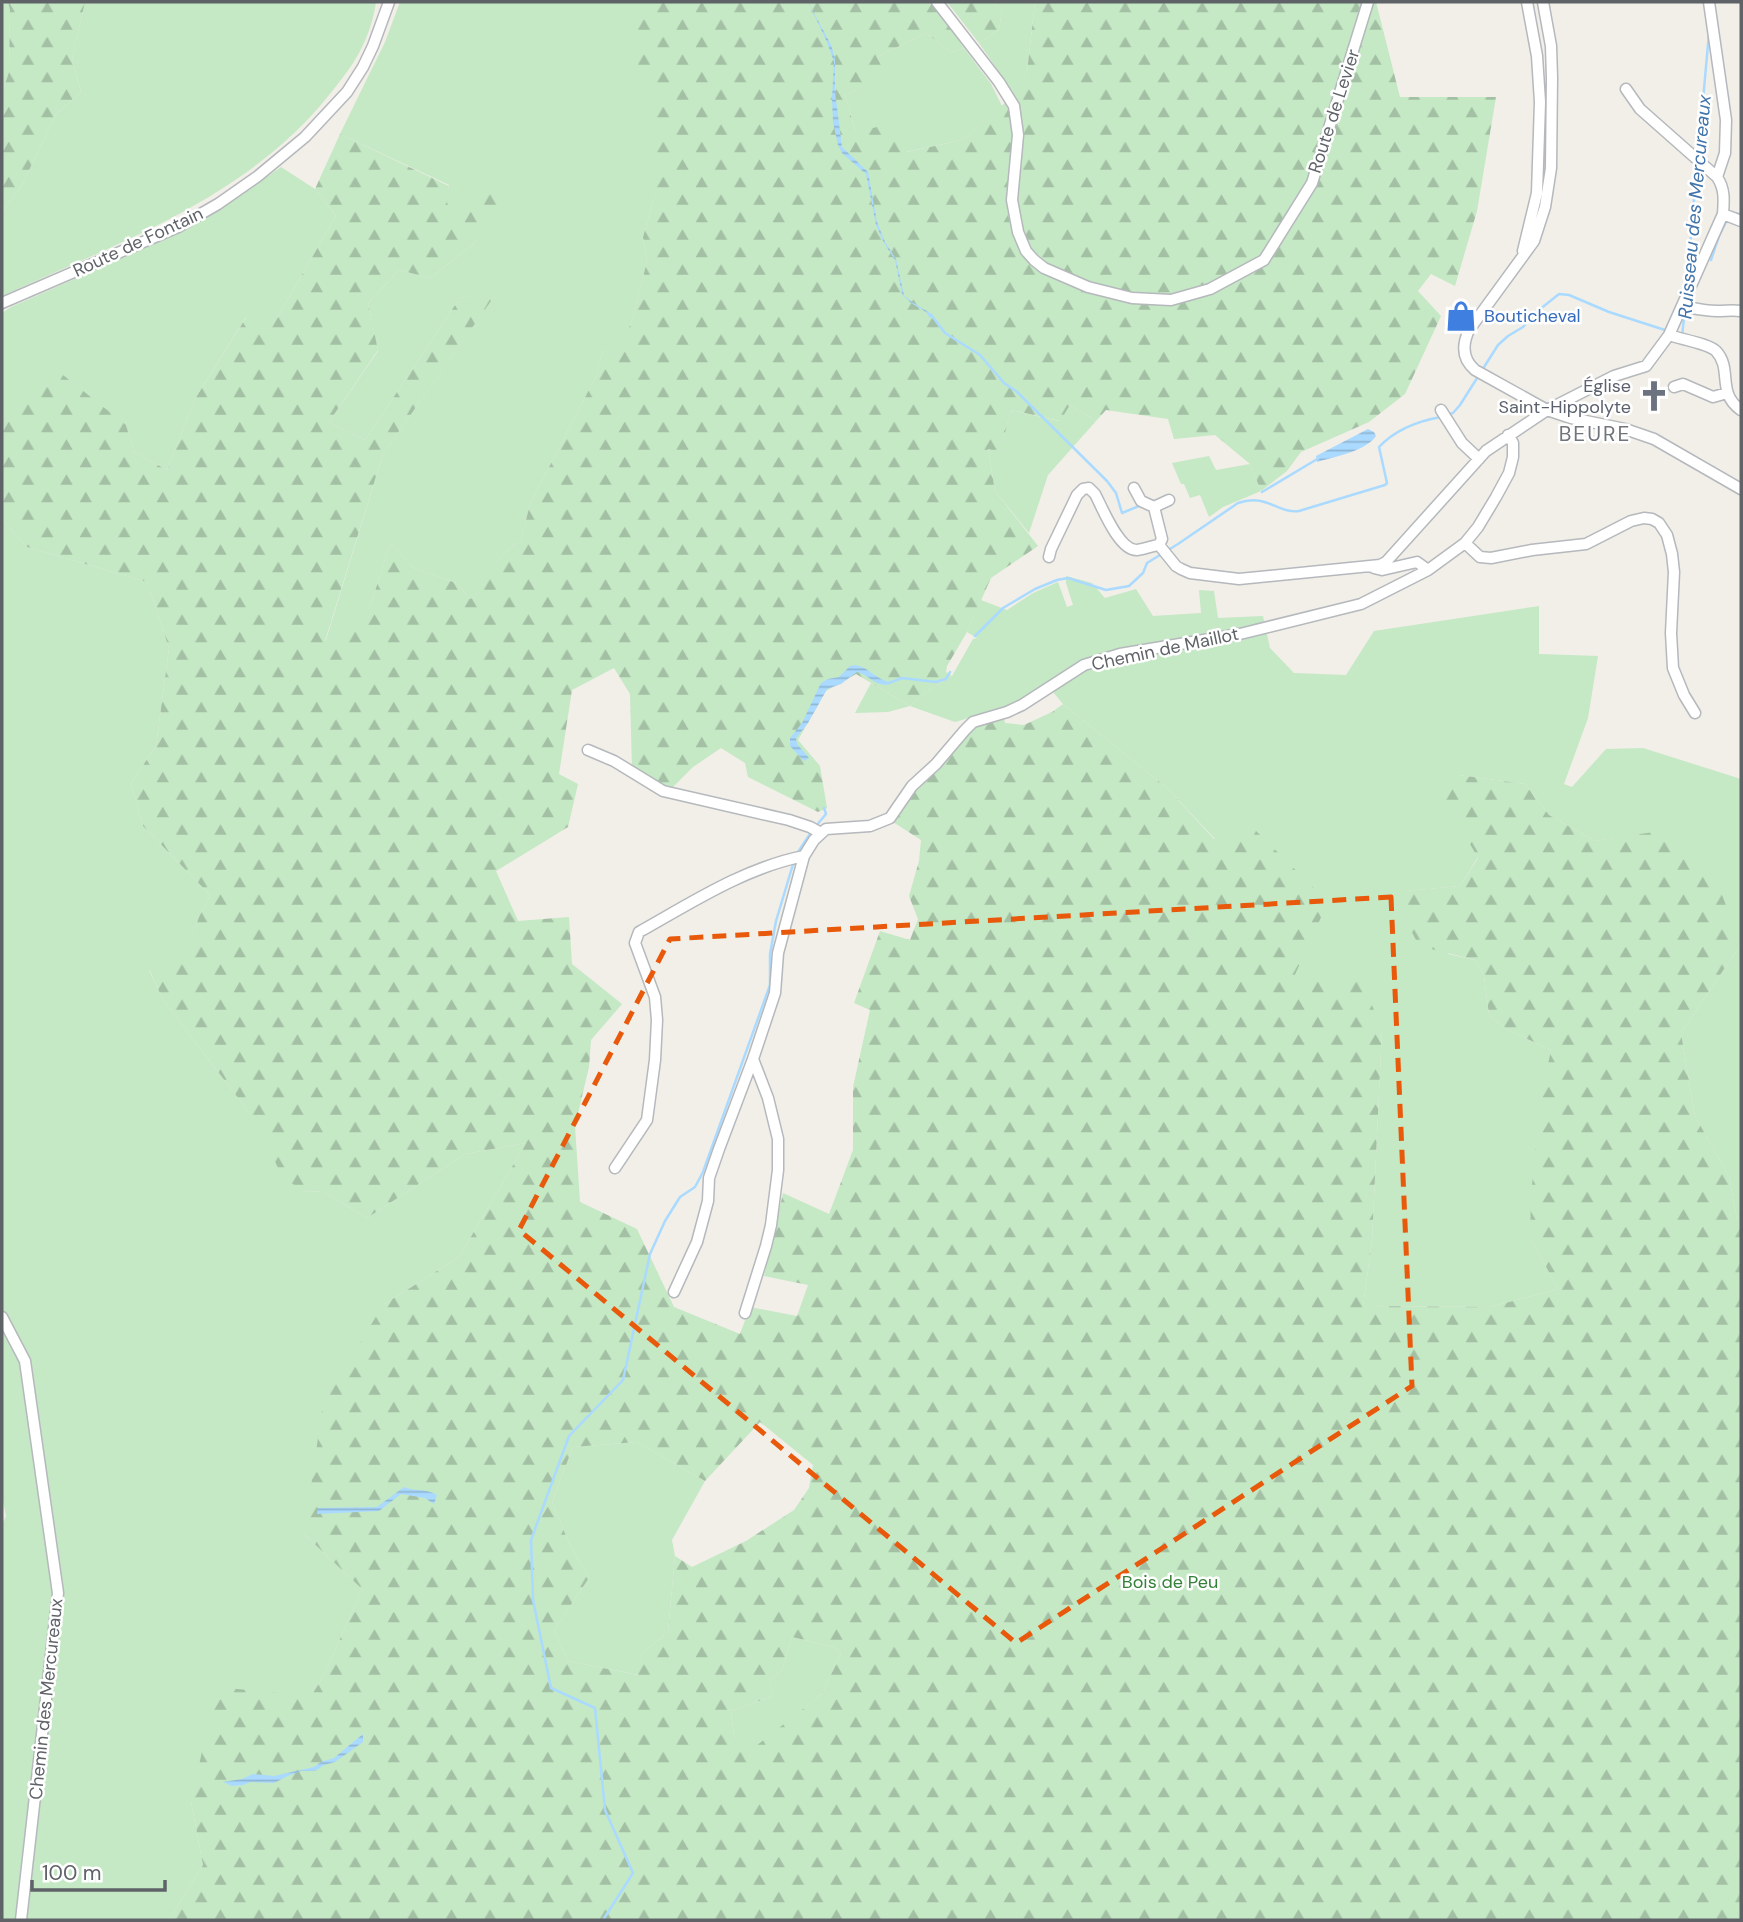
<svg xmlns="http://www.w3.org/2000/svg" width="1743" height="1922" viewBox="0 0 1743 1922" font-family="'DM Sans',sans-serif">
  <style>
    .green { fill: #c5e8c5 }
    .forest { fill: url(#forest-firs); fill-rule: evenodd }
    .water { fill: url(#water-rules) }
    .lines { fill: none; stroke-linecap: round; stroke-linejoin: round }
    .stream { stroke: #aadaff; stroke-width: 2.5 }
    .minor-casing { stroke: #b5b8bc; stroke-width: 13 }
    .minor { stroke: #fff; stroke-width: 10 }
    .marked { fill: none; stroke: #e8590c; stroke-width: 5; stroke-dasharray: 14 9; stroke-linejoin: round }
    .labels { text-anchor: middle; stroke-width: 5; stroke-linejoin: round; paint-order: stroke }
    .street-label { font-size: 18px; fill: #5f6368; stroke: #fff }
    .shop-label { font-size: 18px; fill: #366cbe; stroke: #fff; text-anchor: start }
    .worship-label { font-size: 18px; fill: #5b616d; stroke: #fff; text-anchor: end }
    .park-label { font-size: 18px; fill: #348238; stroke: #fff }
    .water-label { font-size: 19px; font-style: italic; fill: #4174aa; stroke: #fff }
    .quarter-label { font-size: 21px; letter-spacing: 2px; fill: #70757a; stroke: #fff }
  </style>
  <defs>
    <pattern id="forest-firs" width="22" height="20" patternUnits="userSpaceOnUse" patternTransform="scale(1.75)"><rect width="22" height="20" fill="#c5e8c5"/><path d="M5 1l3.5 6h-7zM16 11l3.5 6h-7z" fill="#a3c0a4"/></pattern>
    <pattern id="water-rules" width="6" height="5" patternUnits="userSpaceOnUse" patternTransform="scale(1.75)"><rect width="6" height="5" fill="#aadaff"/><path d="M0 2.5h6" fill="none" stroke="#8eb4d2"/></pattern>
  </defs>
  <rect width="100%" height="100%" fill="#f1efe8"/>
  <path class="green" d="M 2,2 L 8,2 L 10,10 L 9,72 L 2,93 Z
    M 85,2 L 376,2 C 370,41 354,65 329,95 C 247,198 118,243 2,296 L 2,212 L 22,185 L 56,114 L 81,92 L 72,59 Z
    M 400,2 L 638,2 L 638,81 L 655,92 L 655,195 L 643,237 L 647,261 L 632,321 L 621,346 L 603,351 L 595,378 L 530,504 L 521,540 C 501,554 487,568 484,592 L 470,599 L 456,583 L 414,568 L 390,543 L 371,604 L 325,643 L 383,454 L 502,285 L 459,299 L 365,440 L 329,422 L 378,351 L 368,303 L 399,270 L 430,278 L 471,246 L 515,203 L 454,213 L 446,203 L 449,185 L 340,134 L 385,42 Z
    M 992,2 L 1035,2 L 1027,72 L 1014,94 L 979,43 L 999,30 L 1002,11 Z
    M 926,33 L 951,52 L 964,48 L 991,84 L 1002,106 L 962,140 L 906,152 L 856,133 L 845,95 L 885,75 L 877,57 Z
    M 281,167 L 315,189 L 336,216 L 270,330 L 246,317 L 195,399 L 167,470 L 134,452 L 126,425 L 39,393 L 2,411 L 2,313 L 11,307 L 179,233 L 223,208 Z
    M 1070,405 L 1096,421 L 1048,475 L 1029,533 L 995,491 L 988,449 L 1000,451 L 1011,410 L 1059,421 Z
    M 1209,456 L 1216,470 L 1250,464 L 1261,491 L 1223,507 L 1209,517 L 1200,495 L 1190,498 L 1184,484 L 1181,484 L 1172,463 Z
    M 2,519 L 27,547 L 147,582 L 169,648 L 156,746 L 131,783 L 143,826 L 210,895 L 199,917 L 189,946 L 149,970 L 163,1000 L 248,1111 L 301,1191 L 324,1192 L 367,1218 L 465,1154 L 526,1143 L 459,1257 L 383,1305 L 304,1534 L 362,1589 L 323,1677 L 311,1696 L 191,1802 L 203,1865 L 169,1920 L 2,1920 L 2,1525 L 6,1516 L 2,1496 Z
    M 1066,576 L 1092,583 L 1105,598 L 1136,589 L 1153,616 L 1201,613 L 1199,590 L 1214,591 L 1218,618 L 1263,616 L 1270,648 L 1294,673 L 1346,675 L 1374,631 L 1539,606 L 1539,654 L 1598,656 L 1588,718 L 1564,784 L 1572,787 L 1606,749 L 1643,748 L 1741,779 L 1741,1220 L 1737,1219 L 1729,1176 L 1695,1116 L 1681,1033 L 1741,944 L 1673,830 L 1595,841 L 1549,815 L 1525,784 L 1459,775 L 1478,857 L 1460,886 L 1406,891 L 1448,954 L 1475,960 L 1484,976 L 1489,1015 L 1508,1030 L 1551,1050 L 1530,1237 L 1558,1289 L 1490,1307 L 1363,1306 L 1372,1241 L 1382,1029 L 1293,979 L 1215,839 L 1167,788 L 1063,704 L 1048,686 L 1003,711 L 979,715 L 955,722 L 910,706 L 888,712 L 855,713 L 871,683 L 910,706 L 926,692 L 952,676 L 973,639 L 977,638 L 967,632 L 981,600 L 1007,610 L 1033,593 L 1058,582 L 1067,607 L 1073,605 L 1066,583 Z
    M 637,1442 L 705,1481 L 672,1540 L 675,1556 L 668,1632 L 642,1654 L 639,1675 L 568,1661 L 554,1630 L 589,1578 L 569,1543 L 552,1502 L 573,1447 Z
    M 792,1637 L 834,1647 L 841,1653 L 822,1694 L 747,1754 L 734,1736 L 731,1711 L 773,1696 L 769,1680 L 782,1670 Z"/>
  <path class="forest" d="M 8,2 L 85,2 L 72,59 L 81,92 L 56,114 L 22,185 L 2,212 L 2,93 L 9,72 L 10,10 Z
    M 638,2 L 929,2 L 944,19 L 964,48 L 951,52 L 926,33 L 877,57 L 886,75 L 845,95 L 856,133 L 897,121 L 907,152 L 962,140 L 1006,102 C 1010,109 1011,115 1012,123 C 1015,149 1007,174 1007,200 C 1008,229 1018,255 1042,272 L 1131,302 L 1212,293 L 1267,263 L 1316,184 L 1370,16 L 1373,2 L 1376,2 L 1400,97 L 1496,97 L 1477,211 L 1455,286 L 1431,274 L 1418,291 L 1441,316 L 1405,394 L 1369,422 L 1301,452 L 1287,471 L 1261,491 L 1250,464 L 1215,435 L 1174,439 L 1168,419 L 1106,410 L 1096,421 L 1070,405 L 1060,421 L 1011,410 L 1000,452 L 988,449 L 995,491 L 1038,546 L 991,578 L 967,632 L 947,666 L 946,672 L 952,676 L 926,692 L 910,706 L 856,674 L 826,691 L 798,740 L 820,766 L 827,808 L 818,812 L 748,777 L 745,763 L 721,748 L 693,767 L 671,789 L 632,769 L 630,694 L 614,668 L 572,690 L 559,774 L 578,784 L 568,827 L 496,871 L 518,921 L 569,917 L 572,964 L 622,1004 L 591,1040 L 589,1067 L 575,1126 L 580,1202 L 637,1229 L 674,1307 L 740,1334 L 750,1307 L 797,1316 L 808,1285 L 764,1276 L 783,1193 L 829,1214 L 853,1150 L 853,1087 L 870,1010 L 854,1003 L 880,931 L 910,940 L 918,919 L 909,896 L 919,861 L 921,840 L 890,820 L 972,729 L 1004,717 L 1005,723 L 1024,725 L 1052,712 L 1063,704 L 1167,788 L 1214,839 L 1253,828 L 1328,902 L 1293,979 L 1360,977 L 1382,1029 L 1372,1241 L 1363,1306 L 1490,1307 L 1558,1289 L 1530,1237 L 1531,1198 L 1538,1113 L 1551,1050 L 1508,1030 L 1489,1015 L 1484,976 L 1475,960 L 1419,946 L 1398,905 L 1405,891 L 1460,886 L 1478,858 L 1442,795 L 1459,775 L 1525,784 L 1549,815 L 1595,841 L 1673,829 L 1722,895 L 1741,944 L 1681,1033 L 1695,1116 L 1729,1176 L 1737,1219 L 1741,1220 L 1741,1920 L 169,1920 L 203,1865 L 191,1802 L 216,1687 L 311,1696 L 323,1677 L 362,1589 L 304,1534 L 323,1404 L 383,1305 L 459,1257 L 526,1143 L 465,1154 L 367,1218 L 324,1192 L 301,1191 L 281,1174 L 262,1135 L 248,1111 L 163,1000 L 149,969 L 189,945 L 199,917 L 210,895 L 143,826 L 131,783 L 156,746 L 169,648 L 147,582 L 27,547 L 2,519 L 2,411 L 26,391 L 39,393 L 63,375 L 126,425 L 134,452 L 167,470 L 195,399 L 247,316 L 270,330 L 336,216 L 315,189 L 340,134 L 449,186 L 447,203 L 454,213 L 488,179 L 516,203 L 471,246 L 430,278 L 399,270 L 368,303 L 378,350 L 329,422 L 365,440 L 459,299 L 503,284 L 383,454 L 325,641 L 371,604 L 390,543 L 414,568 L 456,583 L 470,599 L 483,592 C 487,568 501,554 521,540 L 530,504 L 595,378 L 603,351 L 621,345 L 632,321 L 647,261 L 643,237 L 655,195 L 655,93 L 638,81 ZM 760,1422 L 813,1465 L 809,1488 L 794,1510 L 746,1541 L 692,1567 L 675,1556 L 668,1632 L 642,1654 L 638,1675 L 568,1661 L 554,1630 L 589,1578 L 569,1543 L 552,1502 L 573,1447 L 637,1442 L 705,1481 ZM 792,1637 L 834,1647 L 841,1653 L 822,1694 L 747,1753 L 734,1736 L 731,1711 L 773,1696 L 769,1680 L 782,1670 Z
    M 947,2 L 992,2 L 1002,11 L 999,30 L 979,43 Z
    M 1035,2 L 1363,2 L 1307,180 L 1260,256 L 1208,284 L 1170,295 L 1132,292 L 1090,282 L 1047,263 L 1030,248 L 1023,230 L 1017,200 L 1023,135 L 1019,104 L 1013,94 L 1027,72 Z"/>
  <path class="water" d="M 808,2 L 831,45 L 835,58 L 835,92 L 842,147 L 868,172 L 877,222 L 885,242 L 896,259 L 904,295 L 912,302 L 933,315 L 930,318 L 926,312 L 911,303 L 902,294 L 895,260 L 884,243 L 876,225 L 866,174 L 842,153 L 838,145 L 833,122 L 832,98 L 834,62 L 827,42 Z
    M 1368,429 L 1374,432 L 1376,436 C 1366,451 1334,457 1317,462 L 1316,456 Z
    M 855,665 C 869,667 875,679 889,682 L 890,684 C 877,688 869,675 857,672 L 841,684 L 827,689 L 808,723 L 796,738 L 797,744 L 809,758 L 804,761 L 790,746 L 790,738 L 802,723 L 821,683 L 828,679 L 839,677 L 850,666 Z
    M 404,1487 C 417,1492 425,1488 437,1495 L 434,1504 L 425,1498 L 401,1494 L 379,1511 L 317,1514 L 318,1508 L 377,1507 Z
    M 363,1734 L 363,1742 L 335,1762 L 324,1765 L 315,1771 L 301,1771 L 288,1776 L 274,1783 L 251,1782 L 243,1785 L 232,1786 L 223,1782 L 242,1779 L 253,1774 L 274,1776 L 314,1767 L 321,1762 L 334,1758 Z"/>
  <g class="lines">
    <path class="stream" d="M 1698,156 L 1709,33
      M 1733,213 L 1741,214
      M 1711,260 L 1719,236 L 1728,218
      M 1687,285 L 1697,162
      M 932,316 L 945,333 L 980,355 L 1004,383 L 1016,391 L 1107,481 L 1116,493 L 1122,513 L 1139,506
      M 1681,335 L 1682,336 L 1685,309
      M 1447,415 L 1453,413 L 1460,405 L 1498,345 L 1508,336 L 1523,327 L 1534,314 L 1559,294 L 1569,295 L 1609,312 L 1668,331
      M 1262,492 L 1319,458
      M 975,636 L 1003,608 L 1035,589 L 1057,580 L 1068,578 L 1106,590 L 1129,586 L 1143,573 L 1147,563 L 1178,544 L 1238,503 C 1267,493 1278,514 1299,511 L 1385,485 L 1387,483 L 1379,447 C 1395,430 1418,421 1441,417
      M 889,683 L 902,678 L 936,682 L 946,679 L 950,672
      M 816,826 L 826,814 L 824,808
      M 796,855 L 812,831
      M 603,1920 L 633,1873 L 605,1810 L 595,1708 L 551,1688 L 533,1600 L 531,1540 L 569,1436 L 623,1380 L 650,1254 L 665,1221 L 680,1197 L 695,1187 L 703,1172 L 770,985 L 770,954 L 776,921 L 794,861"/>
    <defs>
      <path id="minor" d="M 937,2 L 999,82 L 1014,106 L 1018,135 L 1012,200 L 1018,232 L 1026,251 L 1034,260 L 1044,268 L 1088,287 L 1132,298 L 1171,300 L 1210,289 L 1264,260 L 1312,183 L 1368,2
        M 1543,2 L 1551,46 L 1552,78 L 1551,168 L 1545,207 L 1534,241 L 1469,330 C 1462,345 1462,359 1475,370 L 1547,410 L 1571,418 L 1625,429 L 1654,439 L 1741,489
        M 1709,2 L 1726,120 L 1725,153 L 1717,177
        M 1723,214 L 1741,221
        M 1523,251 L 1537,193 L 1540,102 L 1537,56 L 1527,2
        M 2,303 L 178,227 L 218,204 L 258,176 L 305,137 L 347,92 L 363,67 L 373,46 L 389,2
        M 1682,306 C 1693,308 1705,311 1717,311 C 1726,311 1733,310 1741,311
        M 1669,335 C 1680,339 1709,344 1716,351 C 1733,369 1716,393 1741,410
        M 1674,387 L 1683,384 L 1713,397 L 1727,393
        M 1441,410 L 1462,443 L 1479,459
        M 1134,488 L 1141,501 L 1154,507 L 1162,539 L 1159,545
        M 1154,507 L 1169,500
        M 1465,543 L 1480,557 L 1491,558 L 1532,550 L 1586,544 L 1631,521 L 1644,518 L 1652,519 L 1659,523 L 1667,535 L 1672,554 L 1674,572 L 1671,633 L 1673,668 L 1684,695 L 1695,713
        M 1049,557 L 1051,549 L 1077,495 L 1083,489 L 1089,488 L 1095,494 C 1102,507 1119,551 1137,550 C 1145,549 1151,546 1159,545 L 1176,566 L 1181,569 L 1190,573 L 1239,579 L 1380,565 L 1386,562 L 1486,451 L 1547,410 L 1614,376 L 1646,366 L 1669,335 L 1723,214 C 1724,200 1725,189 1717,177 L 1640,109 L 1626,89
        M 1374,568 L 1382,570 L 1417,562 L 1428,570
        M 588,750 L 614,761 L 663,791 L 789,820 L 810,827 L 821,833
        M 615,1168 L 647,1120 L 655,1060 L 657,1020 L 655,997 L 635,943 L 639,932 C 691,903 744,868 804,856
        M 674,1292 L 697,1242 L 708,1201 L 709,1178 L 719,1149 L 753,1059 L 775,993 L 778,953 L 804,856 L 814,840 L 826,829 L 870,826 L 890,818 L 912,786 L 936,764 L 965,730 L 973,722 L 1007,712 L 1022,705 L 1084,665 L 1120,654 L 1240,634 L 1361,604 L 1428,570 L 1465,543 L 1478,527 L 1496,497 L 1509,473 L 1513,457 L 1513,443 L 1508,435
        M 745,1313 L 766,1246 L 771,1225 L 778,1170 L 778,1139 L 768,1098 L 753,1059
        M 2,1317 L 25,1361 L 58,1593 L 21,1920"/>
    </defs>
    <use href="#minor" class="minor-casing"/>
    <use href="#minor" class="minor"/>
  </g>
  <path class="marked" d="M 1391,897 L 1412,1386 L 1016,1643 L 519,1230 L 670,939 Z"/>
  <defs>
    <symbol id="shop-bare" viewBox="-9 -9 18 18"><path d="M-5-2.5h2.3a2.7 3.5 0 0 1 5.4 0H5L5.5 6h-11ZM-1.5-2.5h3a1.5 2.3 0 0 0-3 0Z" fill="#3f7fe0" stroke="#fff" stroke-width="2.5" paint-order="stroke"/></symbol>
    <symbol id="church-bare" viewBox="-9 -9 18 18"><path d="M-1.2-6h2.4v3.5h3.3v2.4h-3.3V6h-2.4V-.1h-3.3v-2.4h3.3Z" fill="#6b7280" stroke="#fff" stroke-width="2.5" paint-order="stroke"/></symbol>
  </defs>
  <g fill-rule="evenodd">
    <use href="#shop-bare" x="1439" y="294" width="44" height="44"/>
    <use href="#church-bare" x="1632" y="374" width="44" height="44"/>
  </g>
  <g class="labels">
    <g class="street-label">
      <text transform="translate(1334 111) rotate(-72)" y="6">Route de Levier</text>
      <text transform="translate(138 242) rotate(-25)" y="6">Route de Fontain</text>
      <text transform="translate(1165 649) rotate(-12)" y="6">Chemin de Maillot</text>
      <text transform="translate(46 1699) rotate(-84)" y="6">Chemin des Mercureaux</text>
    </g>
    <g class="shop-label">
      <text x="1484" y="322">Bouticheval</text>
    </g>
    <g class="worship-label">
      <text x="1631" y="392">Église<tspan x="1631" dy="21">Saint-Hippolyte</tspan></text>
    </g>
    <g class="park-label">
      <text x="1170" y="1588">Bois de Peu</text>
    </g>
    <g class="water-label">
      <text transform="translate(1694 207) rotate(-85)" y="7">Ruisseau des Mercureaux</text>
    </g>
    <g class="quarter-label">
      <text x="1595" y="441">BEURE</text>
    </g>
  </g>
  <rect width="1743" height="1922" fill="none" stroke="#5f6368" stroke-width="7"/>
  <path d="M32 1880v10h133v-10" fill="none" stroke="#5f6368" stroke-width="3.5"/>
  <text x="42" y="1880" font-size="21" fill="#5f6368" stroke="#ffffff" stroke-width="5" paint-order="stroke">100 m</text>
</svg>
